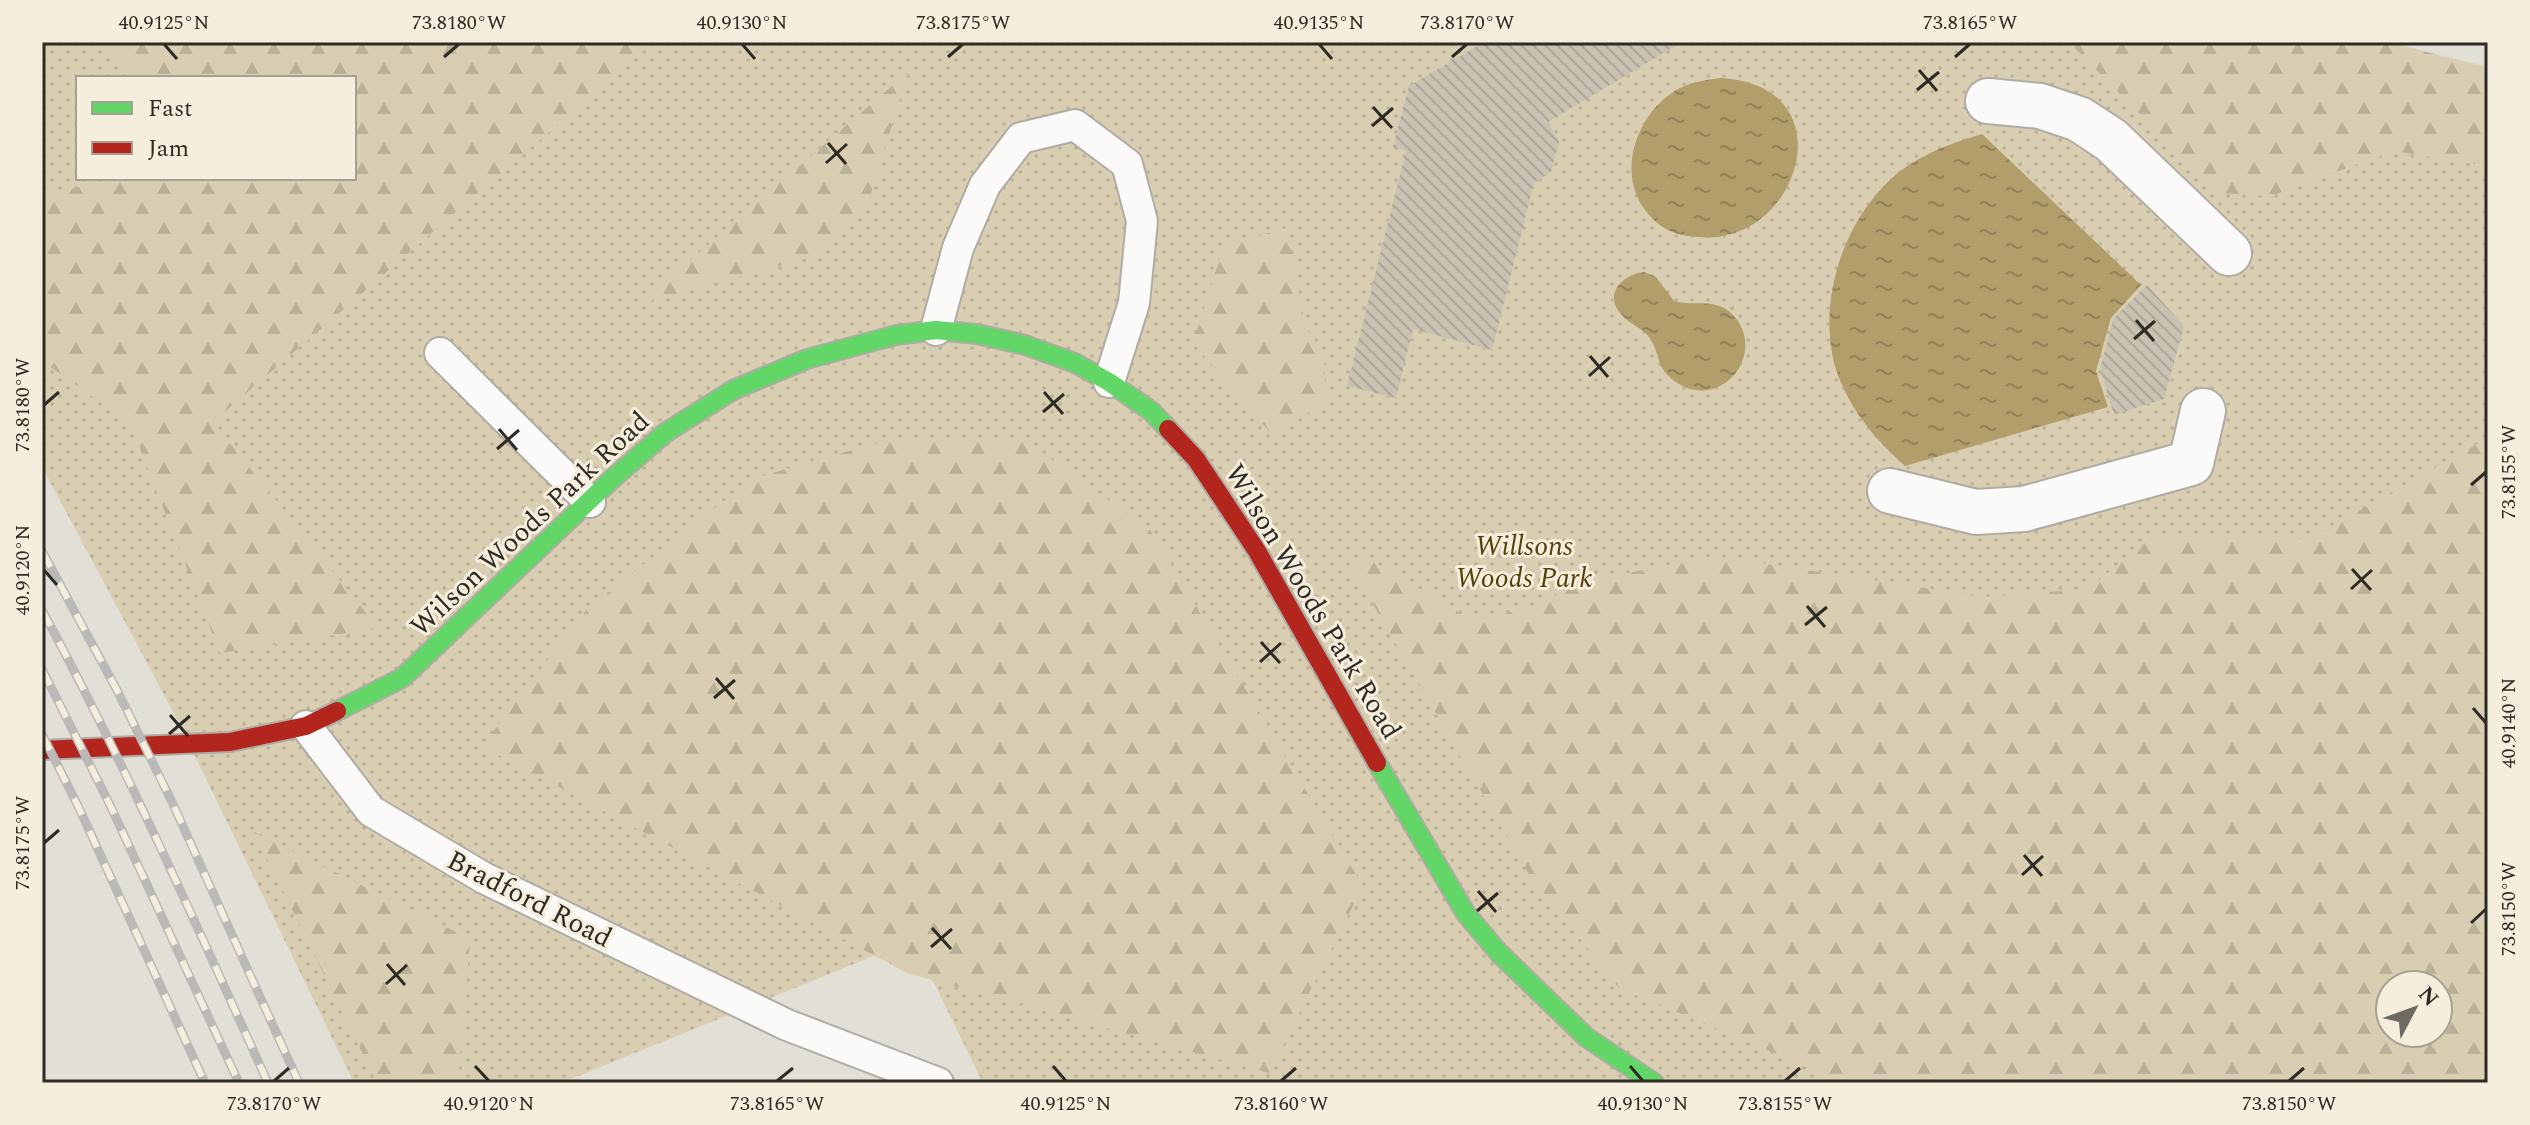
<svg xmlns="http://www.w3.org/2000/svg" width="2530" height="1125" viewBox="0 0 2530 1125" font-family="Spectral,serif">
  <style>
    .grass { fill: url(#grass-dots); fill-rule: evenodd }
    .forest { fill: url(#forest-firs); fill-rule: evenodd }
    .water { fill: url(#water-ripples) }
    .building { fill: url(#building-back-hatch) }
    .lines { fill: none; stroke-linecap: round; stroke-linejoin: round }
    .lane-casing { stroke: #afaca5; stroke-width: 34 }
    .street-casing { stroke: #afaca5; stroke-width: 48 }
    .fast-casing { stroke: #afaca5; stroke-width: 22 }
    .jam-casing { stroke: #afaca5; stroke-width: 22 }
    .lane { stroke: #fbfaf9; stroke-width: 30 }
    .street { stroke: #fbfaf9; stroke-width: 44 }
    .fast { stroke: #63d668; stroke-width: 18 }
    .jam { stroke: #b3261e; stroke-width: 18 }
    .rail-casing { stroke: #bab9b7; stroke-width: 9 }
    .rail { stroke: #f6eedd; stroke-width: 6; stroke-dasharray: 18; stroke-linecap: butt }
    .ticks { fill: none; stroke: #2e2b25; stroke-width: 3 }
    .labels { text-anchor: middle; stroke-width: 6; stroke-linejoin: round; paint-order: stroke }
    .street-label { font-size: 28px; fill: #2e2b25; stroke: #f6eedd }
    .park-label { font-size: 28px; font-style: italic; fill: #554109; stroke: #f6eedd }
    .neatline { fill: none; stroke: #2e2b25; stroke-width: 3 }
    .ticks-label { font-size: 20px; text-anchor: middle; fill: #2e2b25 }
  </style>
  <defs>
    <pattern id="grass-dots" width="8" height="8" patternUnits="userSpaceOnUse" patternTransform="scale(2)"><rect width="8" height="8" fill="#daceb2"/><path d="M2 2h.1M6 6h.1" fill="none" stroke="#bbb199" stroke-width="1.8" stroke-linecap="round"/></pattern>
    <pattern id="forest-firs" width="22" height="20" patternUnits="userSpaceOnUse" patternTransform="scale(2)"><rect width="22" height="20" fill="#daceb2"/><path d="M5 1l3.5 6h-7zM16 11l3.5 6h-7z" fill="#bbb199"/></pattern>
    <pattern id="water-ripples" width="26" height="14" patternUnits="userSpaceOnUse" patternTransform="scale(2)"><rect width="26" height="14" fill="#b29e6b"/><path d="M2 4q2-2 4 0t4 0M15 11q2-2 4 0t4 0" fill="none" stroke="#918158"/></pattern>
    <pattern id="building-back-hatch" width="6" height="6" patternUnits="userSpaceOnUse" patternTransform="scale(2)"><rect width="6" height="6" fill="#c9c2b2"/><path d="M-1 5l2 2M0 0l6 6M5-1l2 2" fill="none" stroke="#ada799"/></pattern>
  </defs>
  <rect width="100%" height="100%" fill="#e2dfd6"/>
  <path class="grass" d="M 42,42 L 2247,42 L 2488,111 L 2488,1083 L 983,1083 L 913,940 L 561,1083 L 354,1083 L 177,719 L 42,467 ZM 78,78 L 354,78 L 354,178 L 78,178 ZM 2390,985 L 2438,985 L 2438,1033 L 2390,1033 Z"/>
  <path class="forest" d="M 102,42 L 653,42 L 213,422 L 378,628 L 220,653 L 130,423 L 42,361 L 42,195 L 122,178 L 354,178 L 354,78 L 138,78 Z
    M 2069,42 L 2387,42 L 2488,67 L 2488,166 L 2393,151 L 2271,196 L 2217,193 Z
    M 908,72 L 867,207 L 823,254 L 641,303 Z
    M 1287,228 L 1305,326 L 1324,354 L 1326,401 L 1273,436 L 1193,343 L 1224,245 Z
    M 887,440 L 1027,442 L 1151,531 L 1363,886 L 1269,1073 L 907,973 L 482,746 L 586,610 L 752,479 Z
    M 2477,444 L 2488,444 L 2488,1083 L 1827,1083 L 1813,1069 L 1619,988 L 1528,873 L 1347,559 L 1369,559 L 1474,621 L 1534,607 L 1578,583 L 1713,556 L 1985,597 L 2088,589 L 2156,534 L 2309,539 ZM 2390,985 L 2438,985 L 2438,1033 L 2390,1033 Z
    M 254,832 L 470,939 L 458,1083 L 377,1083 Z"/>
  <path class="water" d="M 1721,78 C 1849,85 1800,247 1698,237 C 1679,236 1663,231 1650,216 C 1613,177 1636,111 1680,88 C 1694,81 1707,80 1721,78 Z
    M 1982,134 L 2141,285 L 2111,318 L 2096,371 L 2108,407 L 1905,466 C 1877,441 1853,413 1839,378 C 1813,309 1842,218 1899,172 C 1924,153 1952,143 1982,134 Z
    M 1644,272 L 1656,277 L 1674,301 C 1694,307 1715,297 1732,314 C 1759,340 1742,384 1708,390 C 1689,393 1670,382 1661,366 C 1657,356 1656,346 1649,337 C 1641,327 1629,324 1621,314 C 1603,294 1623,274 1644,272 Z"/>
  <path class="building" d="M 1484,42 L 1682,42 L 1548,122 L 1559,142 L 1551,172 L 1534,183 L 1492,350 L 1413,329 L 1396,398 L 1347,386 L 1406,151 L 1393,147 L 1409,86 Z
    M 2147,285 L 2184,326 L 2164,399 L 2114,415 L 2100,369 L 2113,319 Z"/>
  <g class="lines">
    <defs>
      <path id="lane" d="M 936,330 L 958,248 L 985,185 L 1021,138 L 1075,125 L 1127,164 L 1142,221 L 1134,303 L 1109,382
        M 440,353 L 590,502
        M 306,726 L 371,811 L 484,878 L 787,1025 L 938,1083"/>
      <path id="street" d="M 1988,101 L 2040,106 L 2079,119 L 2111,140 L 2229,253
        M 1890,491 L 1976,512 L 2024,509 L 2191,463 L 2203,411"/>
      <path id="fast" d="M 337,711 L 402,678 L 611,480 L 665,433 L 733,390 L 807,359 L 896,335 L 936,330 L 977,334 L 1025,345 L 1075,363 L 1109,382 L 1151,411 L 1168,429
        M 1377,763 L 1466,914 L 1499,953 L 1586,1037 L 1654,1083"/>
      <path id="jam" d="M 1168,429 L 1196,459 L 1257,551 L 1377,763
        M 42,750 L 230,742 L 306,726 L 337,711"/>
    </defs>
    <use href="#lane" class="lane-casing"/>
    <use href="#street" class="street-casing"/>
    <use href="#fast" class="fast-casing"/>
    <use href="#jam" class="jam-casing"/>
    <use href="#lane" class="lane"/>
    <use href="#street" class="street"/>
    <use href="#fast" class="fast"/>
    <use href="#jam" class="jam"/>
    <defs>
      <path id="rail" d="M 42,551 L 118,692 L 172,802 L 299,1083
        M 42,610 C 125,764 196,924 268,1083
        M 42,669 L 110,805 L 239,1083
        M 42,734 L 78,806 L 205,1083"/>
    </defs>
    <use href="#rail" class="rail-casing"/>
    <use href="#rail" class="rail"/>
  </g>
  <path class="ticks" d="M 164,44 L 177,59M 742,44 L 755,59M 1319,44 L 1332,59M 444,57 L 459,44M 948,57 L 963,44M 1452,57 L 1467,44M 1955,57 L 1970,44M 1919,70 L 1937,91M 1917,90 L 1939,72M 1373,107 L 1392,128M 1372,126 L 1393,108M 828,143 L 846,164M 826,163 L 847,144M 2136,320 L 2154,341M 2134,339 L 2155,321M 1590,356 L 1608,377M 1589,376 L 1610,357M 1044,392 L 1063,414M 44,405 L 59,392M 1043,412 L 1064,394M 499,429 L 517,450M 497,449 L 519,430M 2471,485 L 2486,472M 2352,569 L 2371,590M 44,570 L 57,585M 2351,589 L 2372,570M 1807,606 L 1825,627M 1805,625 L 1827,607M 1261,642 L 1280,663M 1260,662 L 1281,643M 716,678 L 734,699M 714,698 L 735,680M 2473,708 L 2486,723M 170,715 L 188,736M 169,734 L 190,716M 44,843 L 59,830M 2024,855 L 2042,876M 2022,875 L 2043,856M 1478,891 L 1496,912M 1477,911 L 1498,893M 2471,923 L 2486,909M 932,928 L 951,949M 931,947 L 952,929M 387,964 L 405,985M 386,984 L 407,965M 475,1066 L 489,1081M 1053,1066 L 1066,1081M 1630,1066 L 1643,1081M 274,1081 L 289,1068M 777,1081 L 793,1068M 1281,1081 L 1296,1068M 1785,1081 L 1800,1068M 2289,1081 L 2304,1068"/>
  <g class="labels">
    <g class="street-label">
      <text transform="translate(529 523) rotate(-43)" y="10">Wilson Woods Park Road</text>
      <text transform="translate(1314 601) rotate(59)" y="10">Wilson Woods Park Road</text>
      <text transform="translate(530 898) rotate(27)" y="10">Bradford Road</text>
    </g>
    <g class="park-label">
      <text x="1524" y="555">Willsons<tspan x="1524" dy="32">Woods Park</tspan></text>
    </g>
  </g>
  <rect width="2530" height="1125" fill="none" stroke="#f6eedd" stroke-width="88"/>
  <rect x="76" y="76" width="280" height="104" fill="#f6eedd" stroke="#a6a093" stroke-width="2"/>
  <rect x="92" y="102" width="40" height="12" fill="#63d668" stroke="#a6a093" stroke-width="2"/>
  <text x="148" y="116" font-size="24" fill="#2e2b25">Fast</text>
  <rect x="92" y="142" width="40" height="12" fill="#b3261e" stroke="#a6a093" stroke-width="2"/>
  <text x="148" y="156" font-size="24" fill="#2e2b25">Jam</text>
  <g transform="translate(2414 1009) rotate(49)"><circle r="38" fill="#f6eedd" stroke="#a6a093" stroke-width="2"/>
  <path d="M0-6L14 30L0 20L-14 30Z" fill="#6d6a63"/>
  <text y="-12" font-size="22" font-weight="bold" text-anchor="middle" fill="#2e2b25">N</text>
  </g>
  <rect x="44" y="44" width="2442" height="1037" class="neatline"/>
  <g class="ticks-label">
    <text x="164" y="29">40.9125°N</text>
    <text x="459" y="29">73.8180°W</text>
    <text x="742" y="29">40.9130°N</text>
    <text x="963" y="29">73.8175°W</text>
    <text x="1319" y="29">40.9135°N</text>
    <text x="1467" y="29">73.8170°W</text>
    <text x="1970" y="29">73.8165°W</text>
    <text transform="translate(22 405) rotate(-90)" y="7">73.8180°W</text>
    <text transform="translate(2508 472) rotate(-90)" y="7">73.8155°W</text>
    <text transform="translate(22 570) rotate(-90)" y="7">40.9120°N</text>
    <text transform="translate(2508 723) rotate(-90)" y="7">40.9140°N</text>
    <text transform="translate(22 843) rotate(-90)" y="7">73.8175°W</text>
    <text transform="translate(2508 909) rotate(-90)" y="7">73.8150°W</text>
    <text x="274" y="1110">73.8170°W</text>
    <text x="489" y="1110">40.9120°N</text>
    <text x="777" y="1110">73.8165°W</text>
    <text x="1066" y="1110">40.9125°N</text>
    <text x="1281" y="1110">73.8160°W</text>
    <text x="1643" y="1110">40.9130°N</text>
    <text x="1785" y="1110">73.8155°W</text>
    <text x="2289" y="1110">73.8150°W</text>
  </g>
</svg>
